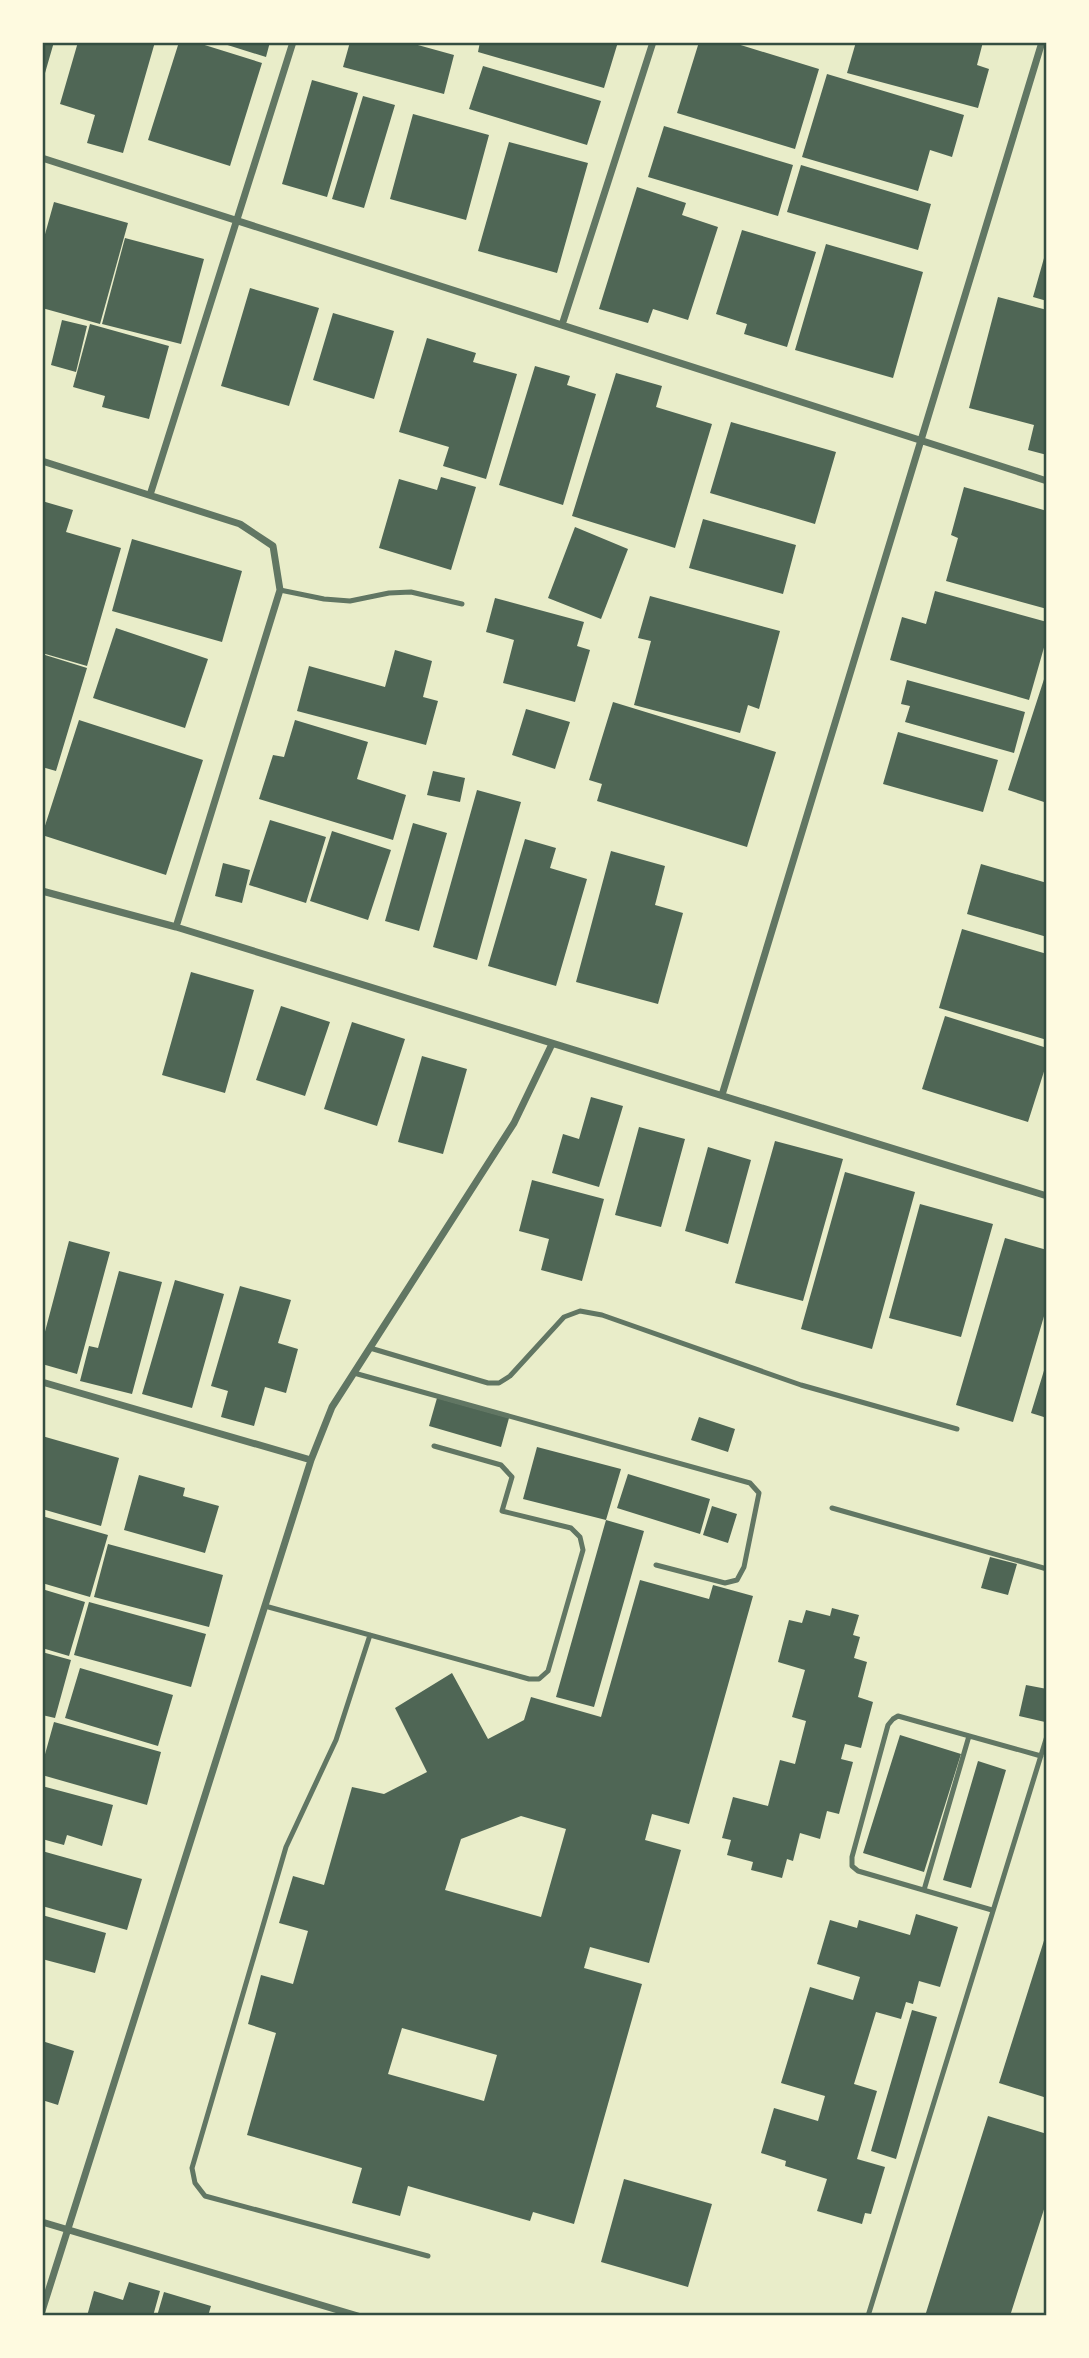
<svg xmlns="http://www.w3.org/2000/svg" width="1089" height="2358" viewBox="0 0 1089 2358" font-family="Barlow,sans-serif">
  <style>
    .building { fill: #4f6655; fill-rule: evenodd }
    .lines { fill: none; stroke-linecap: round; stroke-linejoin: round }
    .service { stroke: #617663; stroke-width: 5 }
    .minor { stroke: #617663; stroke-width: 7 }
    .neatline { fill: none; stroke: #344e41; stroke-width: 2.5 }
  </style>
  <rect width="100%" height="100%" fill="#e9edc9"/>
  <path class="building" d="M 42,42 L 54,42 L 43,80 L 42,80 Z
    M 78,42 L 155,42 L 123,153 L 87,143 L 95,115 L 60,104 Z
    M 179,42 L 195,42 L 262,63 L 230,166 L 148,140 Z
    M 218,42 L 270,42 L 266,57 Z
    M 350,42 L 407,42 L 454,55 L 444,94 L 343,67 Z
    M 480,42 L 618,42 L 604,88 L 478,52 Z
    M 699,42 L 731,42 L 819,69 L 795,149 L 677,113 Z
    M 856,42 L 983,42 L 977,65 L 989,69 L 978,108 L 847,73 Z
    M 483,66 L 601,101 L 587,145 L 469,109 Z
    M 827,74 L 964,115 L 952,157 L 930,150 L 918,191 L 802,157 Z
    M 312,80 L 358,93 L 327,197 L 282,184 Z
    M 363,96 L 395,105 L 364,208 L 332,199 Z
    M 413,114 L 489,135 L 466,220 L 390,199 Z
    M 664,126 L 793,165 L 778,216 L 648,177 Z
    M 509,142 L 588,163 L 557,273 L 478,251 Z
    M 801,165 L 931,204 L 918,250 L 787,212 Z
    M 637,187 L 686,203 L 682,215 L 718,227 L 688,320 L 653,309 L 648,323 L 599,309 Z
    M 54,202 L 128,223 L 100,324 L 42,308 L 42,245 Z
    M 742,230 L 816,252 L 787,347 L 744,334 L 747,324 L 716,314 Z
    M 125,238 L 204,259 L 181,344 L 102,324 Z
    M 826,244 L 923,272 L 893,378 L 795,350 Z
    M 1046,251 L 1047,252 L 1047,301 L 1033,297 Z
    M 250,288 L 319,308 L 289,406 L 221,386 Z
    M 998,297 L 1047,310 L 1047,455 L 1028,450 L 1034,425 L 969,408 Z
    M 333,313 L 394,331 L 374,399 L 313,380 Z
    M 62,320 L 87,326 L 76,372 L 51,365 Z
    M 90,324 L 169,346 L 149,419 L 102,407 L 105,396 L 73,387 Z
    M 427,338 L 476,353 L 473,362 L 517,374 L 486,479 L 443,466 L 449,447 L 399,432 Z
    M 535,366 L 570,376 L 567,385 L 596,394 L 563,505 L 499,485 Z
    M 616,373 L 662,386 L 656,407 L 712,424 L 675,548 L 572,516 Z
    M 731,422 L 836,452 L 815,524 L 710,493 Z
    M 441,477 L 476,487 L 451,570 L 379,548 L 399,479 L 437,490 Z
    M 964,487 L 1047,511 L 1047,609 L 946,581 L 958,538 L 951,535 Z
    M 42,501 L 73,510 L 66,532 L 121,548 L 87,666 L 42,653 Z
    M 703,519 L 796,545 L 783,594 L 689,568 Z
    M 575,527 L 628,549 L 601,619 L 548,598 Z
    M 132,539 L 242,571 L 222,642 L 112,611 Z
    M 935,591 L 1047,622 L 1047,637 L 1029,700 L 890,660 L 902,617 L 926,624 Z
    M 650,596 L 780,631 L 759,709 L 748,705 L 740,733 L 634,705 L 651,641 L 638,638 Z
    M 495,598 L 584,622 L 577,646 L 590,650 L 575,702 L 503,683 L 514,640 L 486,632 Z
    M 116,628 L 208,659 L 185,728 L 93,698 Z
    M 395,650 L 432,661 L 423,697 L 438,701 L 426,745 L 297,711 L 309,666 L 385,687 Z
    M 42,654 L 87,668 L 56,771 L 42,767 Z
    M 1046,673 L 1047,673 L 1047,803 L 1008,790 Z
    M 907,680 L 1025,712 L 1014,753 L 905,722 L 910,706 L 901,704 Z
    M 613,702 L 776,752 L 747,847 L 597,801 L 602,784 L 589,780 Z
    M 526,709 L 570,722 L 555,769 L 512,755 Z
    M 79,720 L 203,760 L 166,875 L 42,835 Z
    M 295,720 L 368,742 L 357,779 L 406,795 L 393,840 L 259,799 L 273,755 L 284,757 Z
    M 898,732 L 998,760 L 983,812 L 883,784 Z
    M 433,771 L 465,778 L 460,802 L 427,795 Z
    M 477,790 L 521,802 L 477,960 L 433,947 Z
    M 270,820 L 326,837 L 306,903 L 249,885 Z
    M 413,823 L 447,833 L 419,931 L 385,921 Z
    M 332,831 L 391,850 L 368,920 L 310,901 Z
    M 525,839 L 556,848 L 550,868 L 587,879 L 556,986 L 488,966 Z
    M 611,851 L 665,866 L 655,905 L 683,913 L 658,1004 L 576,982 Z
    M 223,863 L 250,870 L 242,903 L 215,896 Z
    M 981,864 L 1047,883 L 1047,937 L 967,914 Z
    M 962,929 L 1047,954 L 1047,1040 L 939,1008 Z
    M 191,972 L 254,990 L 225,1093 L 162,1075 Z
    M 281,1006 L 330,1022 L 305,1096 L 256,1080 Z
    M 945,1016 L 1047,1048 L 1047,1062 L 1028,1122 L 922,1089 Z
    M 352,1022 L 405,1039 L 377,1126 L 324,1109 Z
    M 422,1056 L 467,1069 L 443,1154 L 398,1142 Z
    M 591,1097 L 623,1106 L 599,1187 L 552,1173 L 563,1134 L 579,1139 Z
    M 639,1127 L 685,1139 L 661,1227 L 615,1215 Z
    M 775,1141 L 843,1159 L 803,1301 L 735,1283 Z
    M 708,1147 L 751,1160 L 728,1244 L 685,1231 Z
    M 845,1172 L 915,1192 L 872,1349 L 801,1329 Z
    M 532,1180 L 604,1199 L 582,1281 L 541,1270 L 549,1239 L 519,1231 Z
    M 920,1204 L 993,1224 L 961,1337 L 889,1318 Z
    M 1005,1238 L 1047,1250 L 1047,1306 L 1013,1422 L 956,1405 Z
    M 69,1241 L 110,1252 L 77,1374 L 42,1364 L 42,1343 Z
    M 119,1271 L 162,1282 L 132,1394 L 80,1381 L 89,1346 L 98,1348 Z
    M 175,1280 L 224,1294 L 192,1408 L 142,1394 Z
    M 240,1286 L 291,1300 L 278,1343 L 298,1349 L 286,1393 L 265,1387 L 254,1426 L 221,1417 L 228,1391 L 211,1386 Z
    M 1046,1364 L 1047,1364 L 1047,1418 L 1031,1413 Z
    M 437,1398 L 509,1418 L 501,1447 L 429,1426 Z
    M 699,1417 L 735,1429 L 728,1452 L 691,1440 Z
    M 42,1436 L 119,1458 L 101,1526 L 42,1509 Z
    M 537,1447 L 621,1469 L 606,1520 L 523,1499 Z
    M 628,1474 L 710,1499 L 700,1534 L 617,1508 Z
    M 139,1475 L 185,1488 L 183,1496 L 219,1506 L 205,1553 L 124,1530 Z
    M 712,1506 L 737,1514 L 728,1543 L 703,1535 Z
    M 42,1516 L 108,1535 L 90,1597 L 42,1583 Z
    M 606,1520 L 644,1531 L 594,1707 L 556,1697 Z
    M 108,1544 L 223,1575 L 209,1627 L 94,1597 Z
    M 990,1557 L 1017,1564 L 1008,1595 L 981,1588 Z
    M 640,1580 L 709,1599 L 713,1585 L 753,1596 L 689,1824 L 652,1814 L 645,1840 L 681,1850 L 649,1963 L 590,1947 L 584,1968 L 642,1984 L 574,2224 L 533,2212 L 530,2221 L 408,2186 L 400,2216 L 352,2203 L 362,2168 L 247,2135 L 276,2033 L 248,2024 L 261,1975 L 293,1984 L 308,1931 L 279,1923 L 293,1876 L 324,1885 L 352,1787 L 384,1794 L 427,1772 L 395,1708 L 452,1673 L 488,1739 L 524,1720 L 531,1697 L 601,1717 ZM 521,1816 L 566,1829 L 541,1917 L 445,1890 L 461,1839 ZM 402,2028 L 497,2055 L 484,2101 L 388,2074 Z
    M 42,1589 L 85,1602 L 69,1656 L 42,1648 Z
    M 89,1602 L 206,1634 L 191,1687 L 74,1655 Z
    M 832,1608 L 859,1615 L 853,1635 L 860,1637 L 854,1658 L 867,1662 L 858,1697 L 873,1702 L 861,1748 L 845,1744 L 841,1759 L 853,1762 L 839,1814 L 827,1811 L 820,1839 L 800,1833 L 793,1861 L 787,1859 L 782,1878 L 751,1870 L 753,1862 L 727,1855 L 731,1840 L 722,1838 L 733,1797 L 768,1806 L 780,1760 L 795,1764 L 806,1721 L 792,1717 L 805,1670 L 778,1662 L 789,1620 L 802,1623 L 806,1610 L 830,1616 Z
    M 42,1652 L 71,1660 L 55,1718 L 42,1715 Z
    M 80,1668 L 173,1695 L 158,1746 L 65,1718 Z
    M 1026,1685 L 1047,1689 L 1045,1722 L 1019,1716 Z
    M 54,1722 L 161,1752 L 147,1805 L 42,1775 L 42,1765 Z
    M 900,1735 L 961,1754 L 924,1872 L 863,1853 Z
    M 978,1761 L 1006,1770 L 971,1888 L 943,1880 Z
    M 42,1786 L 113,1805 L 102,1846 L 67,1835 L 64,1845 L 42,1839 Z
    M 42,1851 L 142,1879 L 127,1930 L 42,1906 Z
    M 916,1914 L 958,1927 L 940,1987 L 919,1981 L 913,2004 L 906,2002 L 901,2019 L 876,2012 L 854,2084 L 877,2091 L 857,2159 L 885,2167 L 871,2214 L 865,2213 L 862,2224 L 817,2211 L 827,2179 L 785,2166 L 786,2161 L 761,2153 L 774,2108 L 818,2121 L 825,2096 L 781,2083 L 810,1987 L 853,2000 L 860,1977 L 817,1964 L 830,1920 L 857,1928 L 859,1920 L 910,1935 Z
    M 42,1915 L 106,1933 L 95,1973 L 42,1959 Z
    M 1047,1931 L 1047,2098 L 999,2083 Z
    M 912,2010 L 937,2017 L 896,2159 L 871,2151 Z
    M 42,2041 L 74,2051 L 58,2105 L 42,2100 Z
    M 988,2116 L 1047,2134 L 1047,2200 L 1023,2275 L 1010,2316 L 925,2316 Z
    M 624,2179 L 712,2204 L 688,2287 L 601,2262 Z
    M 129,2282 L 160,2291 L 153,2316 L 87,2316 L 94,2291 L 123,2300 Z
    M 164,2292 L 211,2306 L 208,2316 L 157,2316 Z"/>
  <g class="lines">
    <path class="service" d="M 280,590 L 324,599 L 350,601 L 389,593 L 411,592 L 462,604
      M 370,1348 L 488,1383 L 499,1383 L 510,1376 L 564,1317 L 580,1311 L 602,1315 L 801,1385 L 957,1429
      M 354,1373 L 750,1483 L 759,1493 L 744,1567 L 737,1580 L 725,1583 L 656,1565
      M 832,1508 L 1047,1569
      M 265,1606 L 529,1679 L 539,1679 L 548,1671 L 583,1550 L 580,1537 L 571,1528 L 502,1511 L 512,1477 L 501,1465 L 434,1446
      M 370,1635 L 336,1740 L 286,1847 L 192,2168 L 195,2183 L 205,2196 L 428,2256
      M 924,1890 L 969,1736
      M 992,1910 L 858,1871 L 852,1866 L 852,1857 L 888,1725 L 893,1719 L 898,1716 L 1041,1756
      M 868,2316 L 1047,1736"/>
    <path class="minor" d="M 42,158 L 1047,481
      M 562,325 L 653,42
      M 42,461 L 240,524 L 273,546 L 280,590 L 176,927
      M 150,495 L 293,42
      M 42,891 L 176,927 L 1047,1196
      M 722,1095 L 1042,42
      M 42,1382 L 311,1460
      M 42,2222 L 358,2316
      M 42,2311 L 311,1460 L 332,1407 L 514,1123 L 552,1044"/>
  </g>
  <rect width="1089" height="2358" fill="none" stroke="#fefae0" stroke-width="88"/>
  <rect x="44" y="44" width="1001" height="2270" class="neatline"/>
</svg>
